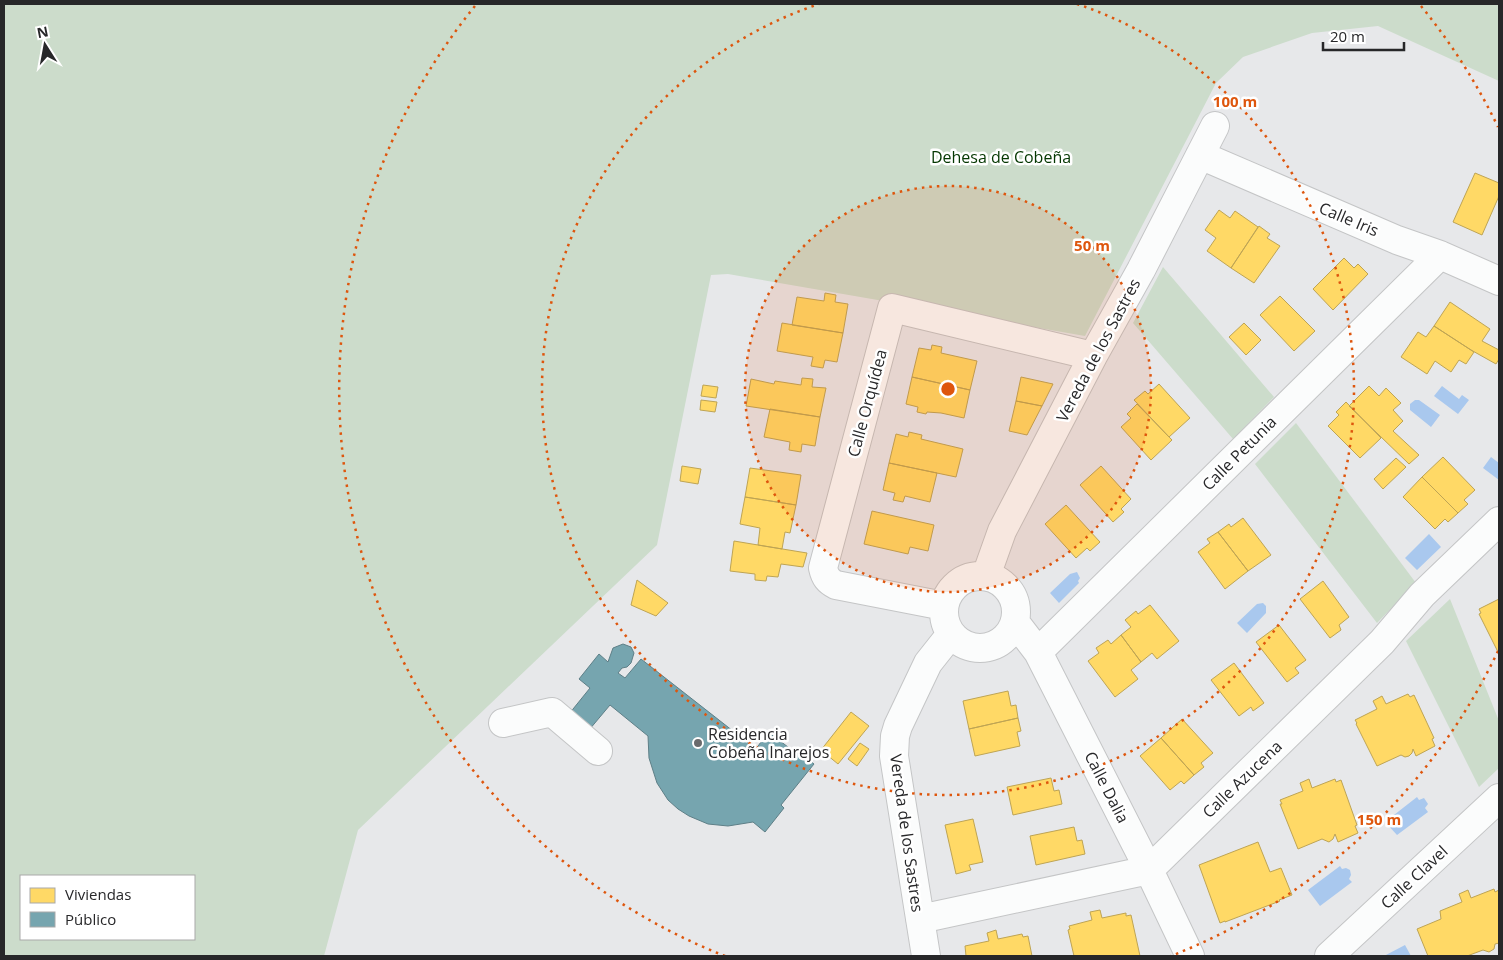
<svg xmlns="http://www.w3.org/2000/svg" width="1503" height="960" viewBox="0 0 1503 960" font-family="'Open Sans',sans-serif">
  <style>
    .green { fill: #ccdccb; fill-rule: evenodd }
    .water { fill: #a9c8ee }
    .homes { fill: #ffd966; stroke: #bea454 }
    .public { fill: #76a5af; stroke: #5e7f87 }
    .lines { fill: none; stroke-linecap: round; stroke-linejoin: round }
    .minor-casing { stroke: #c4c5c6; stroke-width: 30 }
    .minor { stroke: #fbfcfc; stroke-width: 28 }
    .ring { fill: none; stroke: #de560d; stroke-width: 2.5; stroke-dasharray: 2.5 5 }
    .poi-dot { fill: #6a6b6d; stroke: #fff; stroke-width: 2 }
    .labels { text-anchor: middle; stroke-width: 5; stroke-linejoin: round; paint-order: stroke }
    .park-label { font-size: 16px; fill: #043701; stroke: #fff }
    .street-label { font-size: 16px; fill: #272729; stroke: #fff }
    .poi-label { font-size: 16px; fill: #272729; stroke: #fff; text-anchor: start }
    .centre { fill: #de560d; stroke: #fff; stroke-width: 2.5 }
    .ring-label { font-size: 15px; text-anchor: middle; font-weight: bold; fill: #de560d; stroke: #fff; stroke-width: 5; stroke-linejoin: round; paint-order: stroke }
  </style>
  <rect width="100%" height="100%" fill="#e7e8ea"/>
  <path class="green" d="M 4,4 L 1499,4 L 1499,81 L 1378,26 L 1312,33 L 1243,57 L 1216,83 L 1085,336 L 728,274 L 711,275 L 657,545 L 358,830 L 324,956 L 4,956 ZM 21,876 L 194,876 L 194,939 L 21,939 Z
    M 1163,267 L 1274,397 L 1233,439 L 1133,323 Z
    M 1296,423 L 1416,583 L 1377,623 L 1255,464 Z
    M 1450,599 L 1499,721 L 1499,768 L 1479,787 L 1406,641 Z"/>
  <path class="water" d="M 1442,386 L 1459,399 L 1462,395 L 1469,400 L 1458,414 L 1434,396 Z
    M 1415,400 L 1419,400 L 1440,415 L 1431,427 L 1410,410 L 1410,404 Z
    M 1491,457 L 1499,463 L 1499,480 L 1483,468 Z
    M 1429,534 L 1441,547 L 1417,570 L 1405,558 Z
    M 1077,572 L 1080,578 L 1078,581 L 1079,583 L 1059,603 L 1050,593 L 1070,574 Z
    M 1263,603 L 1266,606 L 1266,613 L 1247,633 L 1237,623 L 1257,604 Z
    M 1417,797 L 1419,800 L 1424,798 L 1428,804 L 1425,808 L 1428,812 L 1397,835 L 1385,822 Z
    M 1340,866 L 1342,869 L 1346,868 L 1350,870 L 1351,875 L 1349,879 L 1352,882 L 1320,906 L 1308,890 Z
    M 1405,945 L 1411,956 L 1384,956 Z"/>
  <path class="homes" d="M 1475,173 L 1499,183 L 1499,196 L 1482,235 L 1453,222 Z
    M 1219,210 L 1230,218 L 1235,211 L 1258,227 L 1231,268 L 1207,251 L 1216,238 L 1205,230 Z
    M 1259,226 L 1270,234 L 1267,238 L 1280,246 L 1254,283 L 1231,268 Z
    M 1344,258 L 1354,268 L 1358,264 L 1368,274 L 1333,310 L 1313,289 Z
    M 825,293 L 836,295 L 835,302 L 848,304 L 843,333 L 792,325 L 797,297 L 824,301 Z
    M 1280,296 L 1315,331 L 1294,351 L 1260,315 Z
    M 1450,302 L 1490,329 L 1482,341 L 1499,350 L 1499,359 L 1496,364 L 1471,350 L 1434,326 Z
    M 782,323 L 843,333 L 837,362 L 825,360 L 823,368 L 811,366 L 813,357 L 777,351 Z
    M 1244,323 L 1261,340 L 1246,355 L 1229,337 Z
    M 1434,326 L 1474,352 L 1466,364 L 1459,360 L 1451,372 L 1435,361 L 1427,374 L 1401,357 L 1418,332 L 1426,337 Z
    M 932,345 L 942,347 L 941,353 L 977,361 L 970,390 L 912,377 L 919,348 L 931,350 Z
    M 912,377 L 970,390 L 964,418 L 941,413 L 927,412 L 926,414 L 917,412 L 918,407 L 906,404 Z
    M 1021,377 L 1053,384 L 1042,406 L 1016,401 Z
    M 802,378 L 813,379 L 812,387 L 826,388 L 820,417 L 746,406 L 751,379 L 774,384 L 775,381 L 801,385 Z
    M 1159,384 L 1190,418 L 1169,437 L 1134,400 L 1145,391 L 1148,394 Z
    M 703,385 L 718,387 L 716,398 L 701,396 Z
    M 1369,386 L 1379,396 L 1386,388 L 1401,403 L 1393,410 L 1403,421 L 1393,431 L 1419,455 L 1409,464 L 1349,406 Z
    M 701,400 L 717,402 L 715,412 L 700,410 Z
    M 1016,401 L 1042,406 L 1027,435 L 1009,431 Z
    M 1346,402 L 1381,438 L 1360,458 L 1328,426 L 1339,415 L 1336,412 Z
    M 1137,404 L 1172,440 L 1151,460 L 1121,427 L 1131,418 L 1127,414 Z
    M 770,409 L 820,417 L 815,446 L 802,444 L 801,452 L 789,450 L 790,442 L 764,437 Z
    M 909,432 L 922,435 L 921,439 L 963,449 L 956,477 L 889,463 L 896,434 L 908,437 Z
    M 1443,457 L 1475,490 L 1464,500 L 1468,504 L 1458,513 L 1422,477 Z
    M 1396,458 L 1406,467 L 1383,489 L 1374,479 Z
    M 889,463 L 937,473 L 930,502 L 905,496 L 903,502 L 893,500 L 895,493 L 883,490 Z
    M 682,466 L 701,469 L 698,484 L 680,481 Z
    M 1101,466 L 1131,499 L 1121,509 L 1124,512 L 1113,522 L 1080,485 Z
    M 750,468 L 801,475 L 796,505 L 745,497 Z
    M 1422,477 L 1458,513 L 1448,522 L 1445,519 L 1435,529 L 1403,497 Z
    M 745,497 L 796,505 L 790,533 L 785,532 L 782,549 L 758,545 L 760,528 L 740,524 Z
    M 1066,505 L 1100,542 L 1090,551 L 1087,548 L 1076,558 L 1045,524 Z
    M 872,511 L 934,525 L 928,551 L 910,547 L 908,554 L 864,544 Z
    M 1243,518 L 1271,555 L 1248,571 L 1218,532 L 1229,524 L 1231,527 Z
    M 1218,532 L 1248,571 L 1225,589 L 1198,552 L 1210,543 L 1207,539 Z
    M 734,541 L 758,545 L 807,553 L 803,567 L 781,564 L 778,577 L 767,576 L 766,581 L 755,580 L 755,574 L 730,571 Z
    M 637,580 L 668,603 L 656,616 L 631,605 Z
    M 1323,581 L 1349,617 L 1339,625 L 1341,630 L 1330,638 L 1300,599 Z
    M 1499,599 L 1499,654 L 1479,614 L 1481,613 L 1479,609 Z
    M 1150,605 L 1179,641 L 1157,659 L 1152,653 L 1141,662 L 1121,635 L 1131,627 L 1125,620 L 1136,611 L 1138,614 Z
    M 1279,625 L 1306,660 L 1295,668 L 1299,673 L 1287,682 L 1256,642 Z
    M 1121,635 L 1141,662 L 1131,670 L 1138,679 L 1115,697 L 1088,661 L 1099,653 L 1096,648 L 1108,640 L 1111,644 Z
    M 1234,663 L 1264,703 L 1253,711 L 1251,707 L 1239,716 L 1211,680 Z
    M 1008,691 L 1011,706 L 1016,705 L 1018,718 L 969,729 L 963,701 Z
    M 1408,694 L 1410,697 L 1414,695 L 1434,738 L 1432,739 L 1435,746 L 1416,756 L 1413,749 L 1412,753 L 1409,756 L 1405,757 L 1401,755 L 1377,766 L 1356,724 L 1357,723 L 1355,720 L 1377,709 L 1373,701 L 1382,696 L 1386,704 Z
    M 851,712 L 869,726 L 838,764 L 821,750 Z
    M 1018,718 L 1021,731 L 1017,732 L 1020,746 L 975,756 L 969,729 Z
    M 1182,719 L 1213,753 L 1201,763 L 1204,767 L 1194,775 L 1161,738 Z
    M 1161,738 L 1194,775 L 1184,784 L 1181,781 L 1170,790 L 1140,756 Z
    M 860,743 L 869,749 L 857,766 L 848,759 Z
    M 1051,778 L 1054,791 L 1059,790 L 1062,804 L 1013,815 L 1007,787 Z
    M 1309,779 L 1312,788 L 1335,779 L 1336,782 L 1341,780 L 1357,825 L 1355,826 L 1358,833 L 1338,842 L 1335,834 L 1333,839 L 1329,842 L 1322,839 L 1298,849 L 1280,804 L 1282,804 L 1280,800 L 1303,791 L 1300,783 Z
    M 973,819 L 983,862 L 969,865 L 971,870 L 956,874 L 945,825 Z
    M 1074,827 L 1077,841 L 1082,840 L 1085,854 L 1036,865 L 1030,836 Z
    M 1258,842 L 1270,872 L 1281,868 L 1292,895 L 1279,900 L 1280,901 L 1225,922 L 1225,921 L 1220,923 L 1199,865 Z
    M 1494,889 L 1495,892 L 1499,890 L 1499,943 L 1495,944 L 1494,949 L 1489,952 L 1483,950 L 1467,956 L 1428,956 L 1417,929 L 1441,919 L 1440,911 L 1462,902 L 1459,894 L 1468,890 L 1471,898 Z
    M 1100,910 L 1102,918 L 1126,913 L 1126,916 L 1131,915 L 1140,956 L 1074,956 L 1068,930 L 1070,929 L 1069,926 L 1092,920 L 1090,912 Z
    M 996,930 L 998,939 L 1022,934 L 1023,937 L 1028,936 L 1032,956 L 966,956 L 965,946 L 989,941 L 987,933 Z"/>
  <path class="public" d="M 623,644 L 631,647 L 634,653 L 631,663 L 627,667 L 622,668 L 618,673 L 625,678 L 641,659 L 756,749 L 768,732 L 796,753 L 798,750 L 814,764 L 781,805 L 784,808 L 765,832 L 753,822 L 728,826 L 708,824 L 689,816 L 678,809 L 668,800 L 657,783 L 649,758 L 648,736 L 610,705 L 589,730 L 569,714 L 590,688 L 579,679 L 599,654 L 608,662 L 613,648 Z"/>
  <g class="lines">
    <defs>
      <path id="minor" d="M 1200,155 L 1397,240 L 1440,255 L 1499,281
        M944 612a36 36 0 1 1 72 0a36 36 0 1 1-72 0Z
        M 986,576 L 1002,531 L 1093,356 L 1141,270 L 1215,126
        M 944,606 L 836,585 C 828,581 825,577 823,568 L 892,308 L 1093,356
        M 1015,622 L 1038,652 L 1149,870 L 1190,956
        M 1038,652 L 1440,255
        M 503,723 L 552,712 L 598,751
        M 920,919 L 1149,870 L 1382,642 L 1422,595 L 1499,521
        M 926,956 L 894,756 L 895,736 L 898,726 L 928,663 L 951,634
        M 1329,956 L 1499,798"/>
    </defs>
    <use href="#minor" class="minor-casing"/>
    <use href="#minor" class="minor"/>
  </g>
  <circle cx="948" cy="389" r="203" fill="#de560d" fill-opacity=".12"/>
  <g class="ring">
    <circle cx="948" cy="389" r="203"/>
    <path d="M1077 4A406 406 0 1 1 819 4"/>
    <path d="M1498 651A609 609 0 0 1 1171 956M725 956A609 609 0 0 1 475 6M1421 6A609 609 0 0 1 1498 127"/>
  </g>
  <circle class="poi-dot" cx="698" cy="743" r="5"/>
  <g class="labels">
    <g class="park-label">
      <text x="1001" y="163">Dehesa de Cobeña</text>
    </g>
    <g class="street-label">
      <text transform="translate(1349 219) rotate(23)" y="6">Calle Iris</text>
      <text transform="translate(1098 350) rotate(-62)" y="6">Vereda de los Sastres</text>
      <text transform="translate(867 403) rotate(-75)" y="6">Calle Orquídea</text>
      <text transform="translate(1239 453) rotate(-45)" y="6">Calle Petunia</text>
      <text transform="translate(1242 779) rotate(-44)" y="6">Calle Azucena</text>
      <text transform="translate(1107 787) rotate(63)" y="6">Calle Dalia</text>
      <text transform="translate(907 833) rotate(82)" y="6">Vereda de los Sastres</text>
      <text transform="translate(1414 877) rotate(-43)" y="6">Calle Clavel</text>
    </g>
    <g class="poi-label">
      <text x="708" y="740">Residencia<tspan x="708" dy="18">Cobeña Inarejos</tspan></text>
    </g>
  </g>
  <circle cx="948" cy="389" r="8" class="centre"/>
  <g class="ring-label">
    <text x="1235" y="107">100 m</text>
    <text x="1092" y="251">50 m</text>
    <text x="1379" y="825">150 m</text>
  </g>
  <rect width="1503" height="960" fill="none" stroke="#272729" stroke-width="10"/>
  <rect x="20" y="875" width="175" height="65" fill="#ffffff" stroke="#a9a9a9"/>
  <rect x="30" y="888" width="25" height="15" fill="#ffd966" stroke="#a9a9a9"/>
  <text x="65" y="900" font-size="15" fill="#272729">Viviendas</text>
  <rect x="30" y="912" width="25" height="15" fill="#76a5af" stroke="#a9a9a9"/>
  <text x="65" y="925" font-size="15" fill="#272729">Público</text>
  <g transform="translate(45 45) rotate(349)" stroke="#ffffff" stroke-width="4" paint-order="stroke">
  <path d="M0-4L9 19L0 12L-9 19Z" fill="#272729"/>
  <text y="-8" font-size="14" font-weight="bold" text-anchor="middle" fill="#272729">N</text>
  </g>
  <path d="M1323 42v8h81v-8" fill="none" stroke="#272729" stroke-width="2.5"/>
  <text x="1330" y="42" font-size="15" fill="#272729" stroke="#ffffff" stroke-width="4" paint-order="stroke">20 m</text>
</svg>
